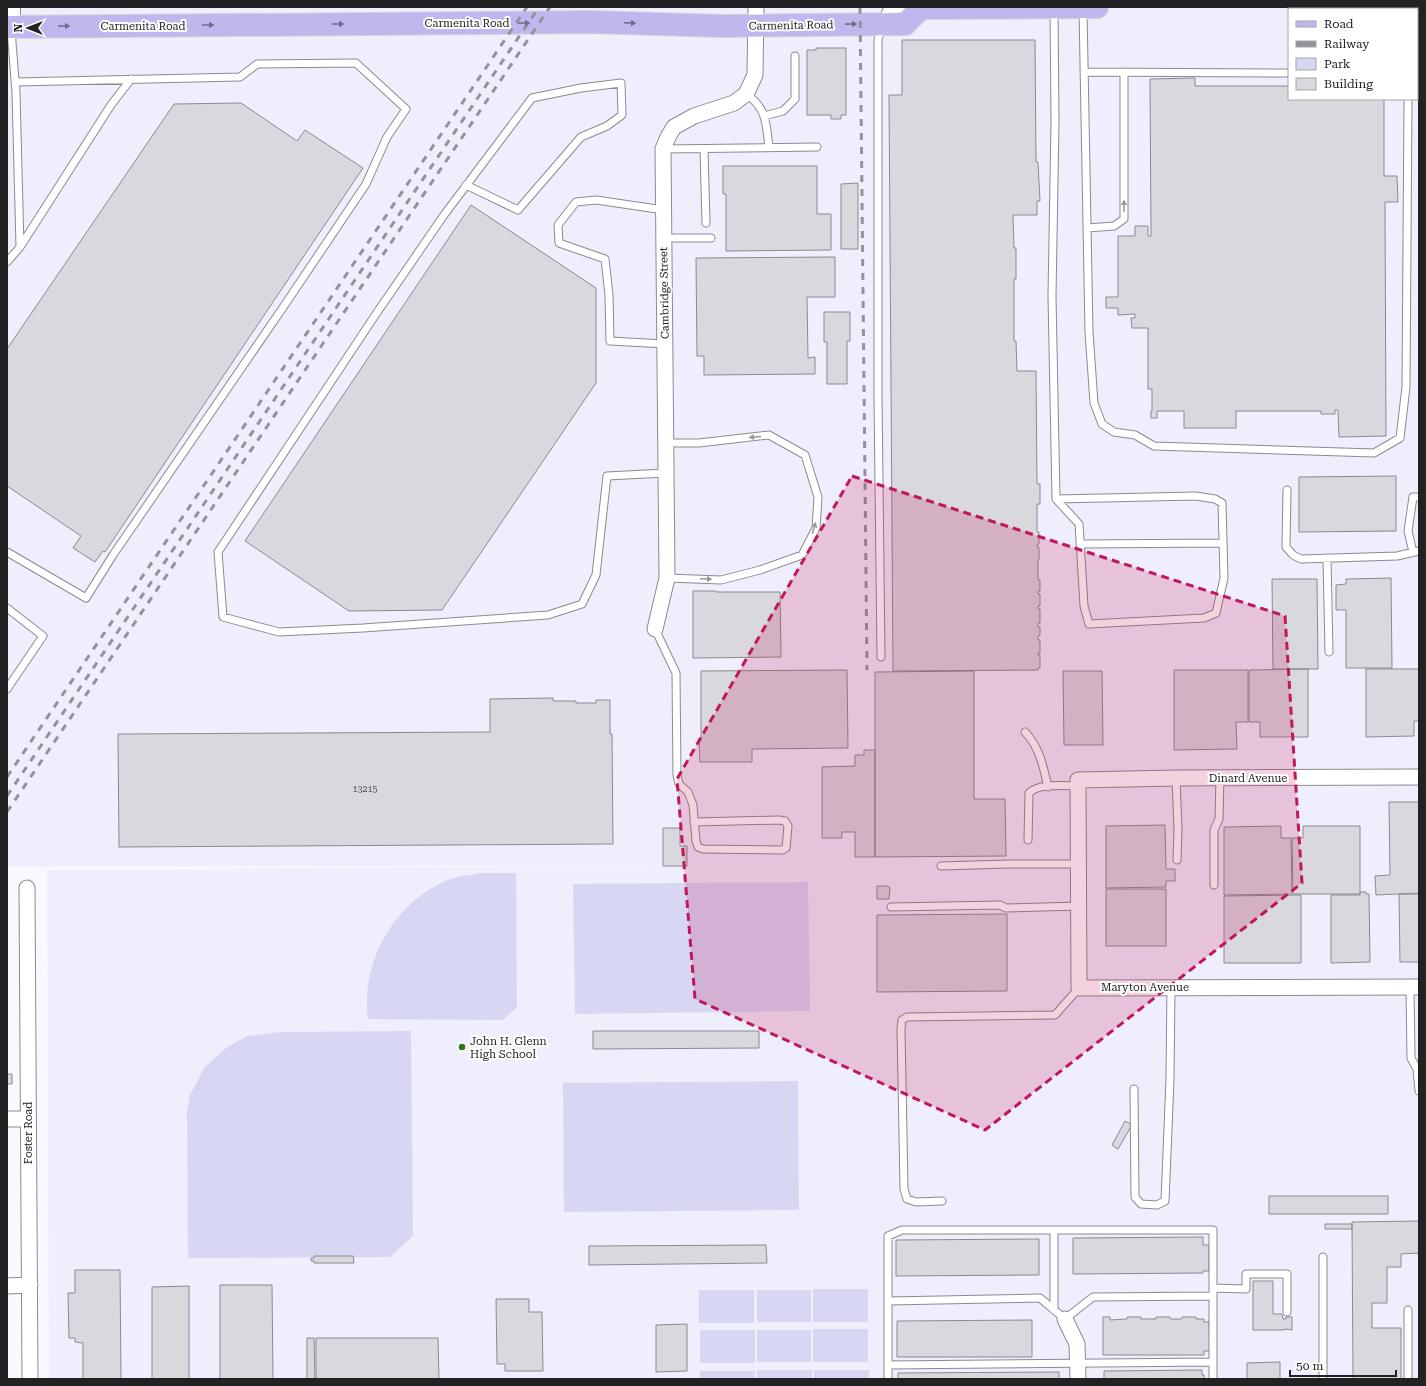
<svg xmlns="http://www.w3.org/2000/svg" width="1426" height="1386" viewBox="0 0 1426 1386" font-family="'Roboto Serif',serif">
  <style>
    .built { fill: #efeefc; fill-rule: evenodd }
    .green { fill: #d8d7f3 }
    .building { fill: #d8d8de; stroke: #8a8a90 }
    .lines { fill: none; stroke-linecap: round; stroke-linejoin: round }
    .service-casing { stroke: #8b8a90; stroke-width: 9 }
    .minor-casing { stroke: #8b8a90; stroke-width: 17 }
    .tertiary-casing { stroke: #8b8a90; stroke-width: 20 }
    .primary-casing { stroke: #d3d3d3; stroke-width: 24 }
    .service { stroke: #fff; stroke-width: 7 }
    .minor { stroke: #fff; stroke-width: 15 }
    .tertiary { stroke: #fff; stroke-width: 18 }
    .primary { stroke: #bfb8ee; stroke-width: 22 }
    .rail { stroke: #949398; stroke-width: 3; stroke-dasharray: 7 7; stroke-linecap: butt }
    .oneway { fill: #706c89 }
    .oneway2 { fill: #9c9b9c }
    .marked { fill: #c2185b; fill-opacity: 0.2; stroke: #c2185b; stroke-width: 3; stroke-dasharray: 8 5; stroke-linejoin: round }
    .poi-dot { fill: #317310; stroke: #fff; stroke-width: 1.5 }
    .labels { text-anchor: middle; stroke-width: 4; stroke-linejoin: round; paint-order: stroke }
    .number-label { font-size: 9px; fill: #504f52 }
    .street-label { font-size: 11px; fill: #222124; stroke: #fff }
    .poi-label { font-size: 11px; fill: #222124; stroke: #fff; text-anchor: start }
  </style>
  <rect width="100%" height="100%" fill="#f8f8fe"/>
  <path class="built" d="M 7,7 L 1419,7 L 1419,1379 L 49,1379 L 47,870 L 755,865 L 7,867 ZM 1289,9 L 1417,9 L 1417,99 L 1289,99 Z"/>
  <path class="green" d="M 481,873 L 516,873 L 517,1007 L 503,1020 L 368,1019 C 360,962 395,901 448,880 C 458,876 471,875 481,873 Z
    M 808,882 L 810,1011 L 575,1014 L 573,884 Z
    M 411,1031 L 413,1236 L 390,1257 L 188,1258 L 187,1112 L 190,1095 L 204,1068 L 226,1048 L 247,1036 L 281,1032 Z
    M 798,1081 L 799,1210 L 564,1212 L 563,1083 Z
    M 813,1289 L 868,1289 L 868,1322 L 813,1322 Z
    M 699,1290 L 754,1290 L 754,1323 L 699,1323 Z
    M 757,1290 L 811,1290 L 811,1322 L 757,1322 Z
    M 813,1329 L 868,1329 L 868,1362 L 813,1362 Z
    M 700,1330 L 755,1330 L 755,1363 L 700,1363 Z
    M 757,1330 L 811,1330 L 811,1362 L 757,1362 Z
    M 757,1370 L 812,1370 L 812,1379 L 757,1379 Z
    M 814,1370 L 869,1370 L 869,1379 L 814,1379 Z
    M 700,1371 L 755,1371 L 755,1379 L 700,1379 Z"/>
  <path class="building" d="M 902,40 L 1035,40 L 1036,162 L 1038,162 L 1040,201 L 1037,201 L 1037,215 L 1013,215 L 1014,248 L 1016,248 L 1016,279 L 1014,279 L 1014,341 L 1016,341 L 1017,371 L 1036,371 L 1037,484 L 1040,484 L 1040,504 L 1037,504 L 1037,532 L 1039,532 L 1039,544 L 1037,545 L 1037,547 L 1039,547 L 1039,560 L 1038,560 L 1038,580 L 1040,580 L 1040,591 L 1038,591 L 1038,594 L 1040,594 L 1040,606 L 1038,606 L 1038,609 L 1040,609 L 1040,623 L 1038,623 L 1038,627 L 1040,627 L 1040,635 L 1038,636 L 1038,640 L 1040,640 L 1040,653 L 1038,653 L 1038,655 L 1040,655 L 1040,668 L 1038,668 L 1038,670 L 893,671 L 889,95 L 902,95 Z
    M 816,48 L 846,48 L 846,115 L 841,115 L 841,119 L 831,119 L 831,115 L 807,115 L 807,50 L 816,50 Z
    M 1195,78 L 1195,86 L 1289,86 L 1289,99 L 1384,99 L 1384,176 L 1397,176 L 1398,202 L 1385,202 L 1386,436 L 1339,437 L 1338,410 L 1335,410 L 1335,414 L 1321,414 L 1321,411 L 1236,411 L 1236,428 L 1184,428 L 1184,411 L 1157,411 L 1157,418 L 1151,418 L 1151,411 L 1152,411 L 1152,389 L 1148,389 L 1148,328 L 1132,328 L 1131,318 L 1135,318 L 1135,314 L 1118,315 L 1118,308 L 1106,308 L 1106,297 L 1118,297 L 1118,236 L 1135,236 L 1135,226 L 1148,226 L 1148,236 L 1151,236 L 1150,79 Z
    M 241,103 L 297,141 L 305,130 L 363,168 L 105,552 L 103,551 L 95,562 L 73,548 L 81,536 L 7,486 L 7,349 L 174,104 Z
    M 723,166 L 817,166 L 817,214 L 831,214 L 831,250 L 726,251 L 726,194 L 723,194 Z
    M 858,183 L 858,249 L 841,249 L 841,184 Z
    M 471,205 L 596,288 L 596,383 L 442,610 L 349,611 L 245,541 Z
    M 835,257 L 835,297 L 807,297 L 808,358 L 815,357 L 815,374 L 704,375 L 704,356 L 697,356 L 696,258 Z
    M 824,312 L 850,312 L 850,341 L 847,341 L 847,384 L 827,384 L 827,342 L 824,342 Z
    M 1396,476 L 1396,531 L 1299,532 L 1299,477 Z
    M 1391,578 L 1392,668 L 1346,668 L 1346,610 L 1336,610 L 1336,585 L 1346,584 L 1346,579 Z
    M 1272,579 L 1317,579 L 1318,669 L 1273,669 Z
    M 693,591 L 716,591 L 716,592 L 780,592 L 781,657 L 693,658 Z
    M 1308,669 L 1308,737 L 1260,737 L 1260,722 L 1249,722 L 1249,670 Z
    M 1366,669 L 1419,669 L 1419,721 L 1414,721 L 1414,736 L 1366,737 Z
    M 847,670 L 848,748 L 752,749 L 752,762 L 700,762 L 699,739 L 701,739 L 701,671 Z
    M 1174,670 L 1248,670 L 1248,722 L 1236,722 L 1237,749 L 1174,750 Z
    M 974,671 L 974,799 L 1005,799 L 1006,856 L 875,857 L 875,672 Z
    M 1063,671 L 1102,671 L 1103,745 L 1064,745 Z
    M 553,698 L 553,701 L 576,701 L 576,703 L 596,703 L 596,700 L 610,700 L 610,734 L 612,734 L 613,844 L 119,847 L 118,734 L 490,732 L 490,699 Z
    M 864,750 L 875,750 L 875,857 L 855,857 L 855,832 L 842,832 L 842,838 L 822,838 L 822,767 L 855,766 L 855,755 L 864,755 Z
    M 1389,802 L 1419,802 L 1419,893 L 1376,895 L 1375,876 L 1390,875 Z
    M 1165,825 L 1166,869 L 1175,869 L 1175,881 L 1166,881 L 1166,887 L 1106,888 L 1106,826 Z
    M 1281,826 L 1281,838 L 1291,838 L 1292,894 L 1224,895 L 1224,827 Z
    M 1303,826 L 1360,826 L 1360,894 L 1293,894 L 1292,838 L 1303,838 Z
    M 663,828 L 680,828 L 680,846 L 687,846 L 687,866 L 663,866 Z
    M 877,886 L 888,886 L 890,888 L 889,899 L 877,899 Z
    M 1106,889 L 1166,889 L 1166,946 L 1106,946 Z
    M 1360,892 L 1366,892 L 1366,894 L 1369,894 L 1370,962 L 1331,963 L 1331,895 L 1360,895 Z
    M 1399,894 L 1419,894 L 1419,962 L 1400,962 Z
    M 1301,895 L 1301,963 L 1224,963 L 1224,896 Z
    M 1007,914 L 1007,991 L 877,992 L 877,915 Z
    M 593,1031 L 759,1031 L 759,1048 L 593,1049 Z
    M 7,1074 L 12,1074 L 12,1084 L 7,1084 Z
    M 1125,1121 L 1132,1125 L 1118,1149 L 1116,1148 L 1112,1145 Z
    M 1269,1196 L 1388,1196 L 1388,1214 L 1269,1214 Z
    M 1419,1221 L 1419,1263 L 1418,1253 L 1401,1254 L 1401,1267 L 1387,1267 L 1387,1303 L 1372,1303 L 1372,1328 L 1401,1328 L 1401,1379 L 1353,1379 L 1352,1222 Z
    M 1325,1224 L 1352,1224 L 1352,1229 L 1325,1229 Z
    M 1203,1237 L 1203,1245 L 1209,1245 L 1209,1271 L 1203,1271 L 1203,1273 L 1073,1274 L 1073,1238 Z
    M 1039,1239 L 1039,1275 L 896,1276 L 896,1240 Z
    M 766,1245 L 767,1263 L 589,1265 L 589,1246 Z
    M 314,1256 L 353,1256 L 354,1263 L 314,1263 L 314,1261 L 311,1261 L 311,1258 L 314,1258 Z
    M 75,1270 L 120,1270 L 121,1379 L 83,1379 L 83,1343 L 75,1342 L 75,1338 L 69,1338 L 68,1293 L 75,1293 Z
    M 1253,1281 L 1273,1281 L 1273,1314 L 1282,1314 L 1283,1319 L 1286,1319 L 1286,1317 L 1292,1317 L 1292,1330 L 1284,1329 L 1284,1330 L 1253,1330 Z
    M 220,1285 L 272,1285 L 273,1379 L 220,1379 Z
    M 189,1286 L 189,1379 L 152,1379 L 152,1287 Z
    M 496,1299 L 529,1299 L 529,1312 L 542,1312 L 543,1371 L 505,1371 L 505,1364 L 497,1364 Z
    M 1103,1317 L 1110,1317 L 1110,1320 L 1127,1319 L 1127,1317 L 1141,1317 L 1141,1319 L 1156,1319 L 1156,1317 L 1170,1317 L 1170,1319 L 1182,1319 L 1182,1317 L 1196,1317 L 1196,1319 L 1204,1319 L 1204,1322 L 1209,1322 L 1210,1351 L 1204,1351 L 1204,1355 L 1103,1355 Z
    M 1032,1320 L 1032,1357 L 897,1357 L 897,1321 Z
    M 687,1324 L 687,1371 L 656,1372 L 656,1325 Z
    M 307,1338 L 314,1338 L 315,1379 L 307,1379 Z
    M 316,1338 L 438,1338 L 439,1379 L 316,1379 Z
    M 1280,1362 L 1280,1379 L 1247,1379 L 1247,1363 Z
    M 1202,1370 L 1202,1375 L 1204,1375 L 1204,1379 L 1104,1379 L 1104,1371 Z
    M 1059,1372 L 1059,1379 L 898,1379 L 898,1373 Z"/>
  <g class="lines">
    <defs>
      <path id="service" d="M 1054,9 L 1055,122 L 1052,296 L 1056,499 L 1079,524 L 1084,606 L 1089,624 L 1204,618 L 1216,613 L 1224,578 L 1222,503 L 1215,499 L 1196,496 L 1056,499
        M 1083,9 L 1089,332 L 1094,403 L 1102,424 L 1114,432 L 1135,435 L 1154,446 L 1374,453 L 1400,438 L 1406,387 L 1408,99
        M 1084,72 L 1289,73
        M 746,94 C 767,108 766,124 769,147
        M 764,116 L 783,111 L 795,99 L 795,56
        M 663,149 L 817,147
        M 704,149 L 706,223
        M 466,185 L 518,210 L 581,137 L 607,126 L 622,115 L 621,83 L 581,88 L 532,98 L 444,215 L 376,314 L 218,552 L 223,617 L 279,632 L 363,628 L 548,615 L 582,604 L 596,575 L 607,476 L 666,473
        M 664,210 L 596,200 L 576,202 L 558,225 L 559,243 L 605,259 L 609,295 L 610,341 L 665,344
        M 1087,228 L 1114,226 L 1124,219 L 1124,72
        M 664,238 L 711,238
        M 20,247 L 111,105 L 131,79
        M 7,262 L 20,247 L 16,92 L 11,30
        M 666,443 L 699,443 L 769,435 L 805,455 L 818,497 L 816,528 L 802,555 L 760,570 L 721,580 L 667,578
        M 1287,490 L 1286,547 L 1293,555 L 1301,559 L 1397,556 L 1419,551
        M 1080,544 L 1223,543
        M 7,552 L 86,598 L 113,555 L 284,306 L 366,184 L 387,137 L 406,109 L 356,63 L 257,64 L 240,77 L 15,82
        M 1413,552 L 1408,531 L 1413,497 L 1419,497
        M 1327,558 L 1329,652
        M 7,608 L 43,636 L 7,689
        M 655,629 L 676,673 L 677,775 L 679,784 L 688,792 L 693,805 L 696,841 L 698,847 L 703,849 L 782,850 L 786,848 L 788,826 L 785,821 L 779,820 L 694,822
        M 881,657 L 878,395 L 878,40 L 886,11 C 894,7 903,11 911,7
        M 1025,732 C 1040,748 1043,766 1048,787
        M 1176,778 L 1178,830 L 1177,860
        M 1028,840 L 1029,793 C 1039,783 1064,786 1078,786
        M 941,866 L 1007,864 L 1078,864
        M 1214,885 L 1214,830 L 1219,819 L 1220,778
        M 891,907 L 1000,905 L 1006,908 L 1079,906
        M 1410,987 L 1411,1058 L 1417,1069 L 1419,1091
        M 1134,1089 L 1135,1197 L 1141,1204 L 1157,1205 L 1165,1201 L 1170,1080 L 1171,987
        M 942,1201 L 916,1202 L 907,1199 L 904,1189 L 901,1029 L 902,1020 L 907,1017 L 1055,1015 L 1079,988
        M 1054,1230 L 1054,1310
        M 1213,1288 L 1246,1289 L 1246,1274 L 1287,1274 L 1287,1312
        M 888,1301 L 1040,1298 L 1065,1319 L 1093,1297 L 1213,1296
        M 1408,1310 L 1408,1379
        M 888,1365 L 1213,1362
        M 888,1379 L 888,1236 L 902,1230 L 1213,1230 L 1213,1379
        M 1323,1379 L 1323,1257"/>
      <path id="minor" d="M 655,629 L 667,578 L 663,149 L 668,137 L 674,127 L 694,116 L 734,103 L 746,94 L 755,75 L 756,7
        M 1419,777 L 1176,778 L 1078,780 L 1079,988 L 1419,987
        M 27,888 L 30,1379
        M 7,1119 L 28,1119
        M 7,1286 L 30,1285
        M 1065,1319 L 1077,1344 L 1078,1379"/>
      <path id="tertiary" d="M 11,7 L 11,27"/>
      <path id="primary" d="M 7,27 L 591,22 L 723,26 L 905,24 L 921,8 L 1097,7"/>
    </defs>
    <use href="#service" class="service-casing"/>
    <use href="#minor" class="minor-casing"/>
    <use href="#tertiary" class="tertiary-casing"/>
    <use href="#primary" class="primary-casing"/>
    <use href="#service" class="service"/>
    <use href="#minor" class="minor"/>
    <use href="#tertiary" class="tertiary"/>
    <use href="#primary" class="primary"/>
    <path class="rail" d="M 860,7 L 867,670
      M 7,777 L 527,7
      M 7,796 L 539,7
      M 7,812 L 550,7"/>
  </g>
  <defs><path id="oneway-solid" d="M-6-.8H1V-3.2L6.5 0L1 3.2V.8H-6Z"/></defs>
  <g class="oneway">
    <use href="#oneway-solid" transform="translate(524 23)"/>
    <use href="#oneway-solid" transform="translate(630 23) rotate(2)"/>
    <use href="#oneway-solid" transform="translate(338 24)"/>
    <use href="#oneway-solid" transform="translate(851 24) rotate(-1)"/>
    <use href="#oneway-solid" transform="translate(208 25)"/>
    <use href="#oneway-solid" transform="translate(64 26)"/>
  </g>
  <g class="oneway2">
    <use href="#oneway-solid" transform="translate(1124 206) rotate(-90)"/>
    <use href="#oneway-solid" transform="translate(755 437) rotate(175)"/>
    <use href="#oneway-solid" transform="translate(814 528) rotate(-73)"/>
    <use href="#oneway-solid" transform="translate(706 579) rotate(2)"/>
  </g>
  <path class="marked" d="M 852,476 L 1285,616 L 1302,883 L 985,1130 L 695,999 L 677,779 Z"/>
  <circle class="poi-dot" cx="462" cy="1047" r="4"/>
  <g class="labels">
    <g class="number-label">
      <text x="365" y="792">13215</text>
    </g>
    <g class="street-label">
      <text x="467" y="27">Carmenita Road</text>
      <text transform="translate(791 25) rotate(-1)" y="4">Carmenita Road</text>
      <text x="143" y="30">Carmenita Road</text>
      <text transform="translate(664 293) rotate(-91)" y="4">Cambridge Street</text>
      <text x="1248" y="782">Dinard Avenue</text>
      <text x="1145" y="991">Maryton Avenue</text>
      <text transform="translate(28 1133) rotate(-90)" y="4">Foster Road</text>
    </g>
    <g class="poi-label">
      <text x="470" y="1045">John H. Glenn<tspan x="470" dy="13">High School</tspan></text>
    </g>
  </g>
  <rect width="1426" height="1386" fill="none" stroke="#222124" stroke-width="16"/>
  <rect x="1288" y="8" width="130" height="92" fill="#ffffff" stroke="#a7a6a7"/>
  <rect x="1296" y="21" width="20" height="6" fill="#bfb8ee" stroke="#a7a6a7"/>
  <text x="1324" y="28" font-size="12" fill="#222124">Road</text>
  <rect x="1296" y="41" width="20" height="6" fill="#949398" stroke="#a7a6a7"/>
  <text x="1324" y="48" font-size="12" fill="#222124">Railway</text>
  <rect x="1296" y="58" width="20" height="12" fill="#d8d7f3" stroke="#a7a6a7"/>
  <text x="1324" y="68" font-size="12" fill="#222124">Park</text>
  <rect x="1296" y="78" width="20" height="12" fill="#d8d8de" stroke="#a7a6a7"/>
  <text x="1324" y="88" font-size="12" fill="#222124">Building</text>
  <g transform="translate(28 28) rotate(270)" stroke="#ffffff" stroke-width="3" paint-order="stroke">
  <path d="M0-3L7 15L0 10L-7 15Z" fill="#222124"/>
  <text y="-6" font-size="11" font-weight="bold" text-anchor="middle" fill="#222124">N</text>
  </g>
  <path d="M1290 1370v6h106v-6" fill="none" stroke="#222124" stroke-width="2"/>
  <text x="1296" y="1370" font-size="12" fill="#222124" stroke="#ffffff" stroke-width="3" paint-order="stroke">50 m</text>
</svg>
